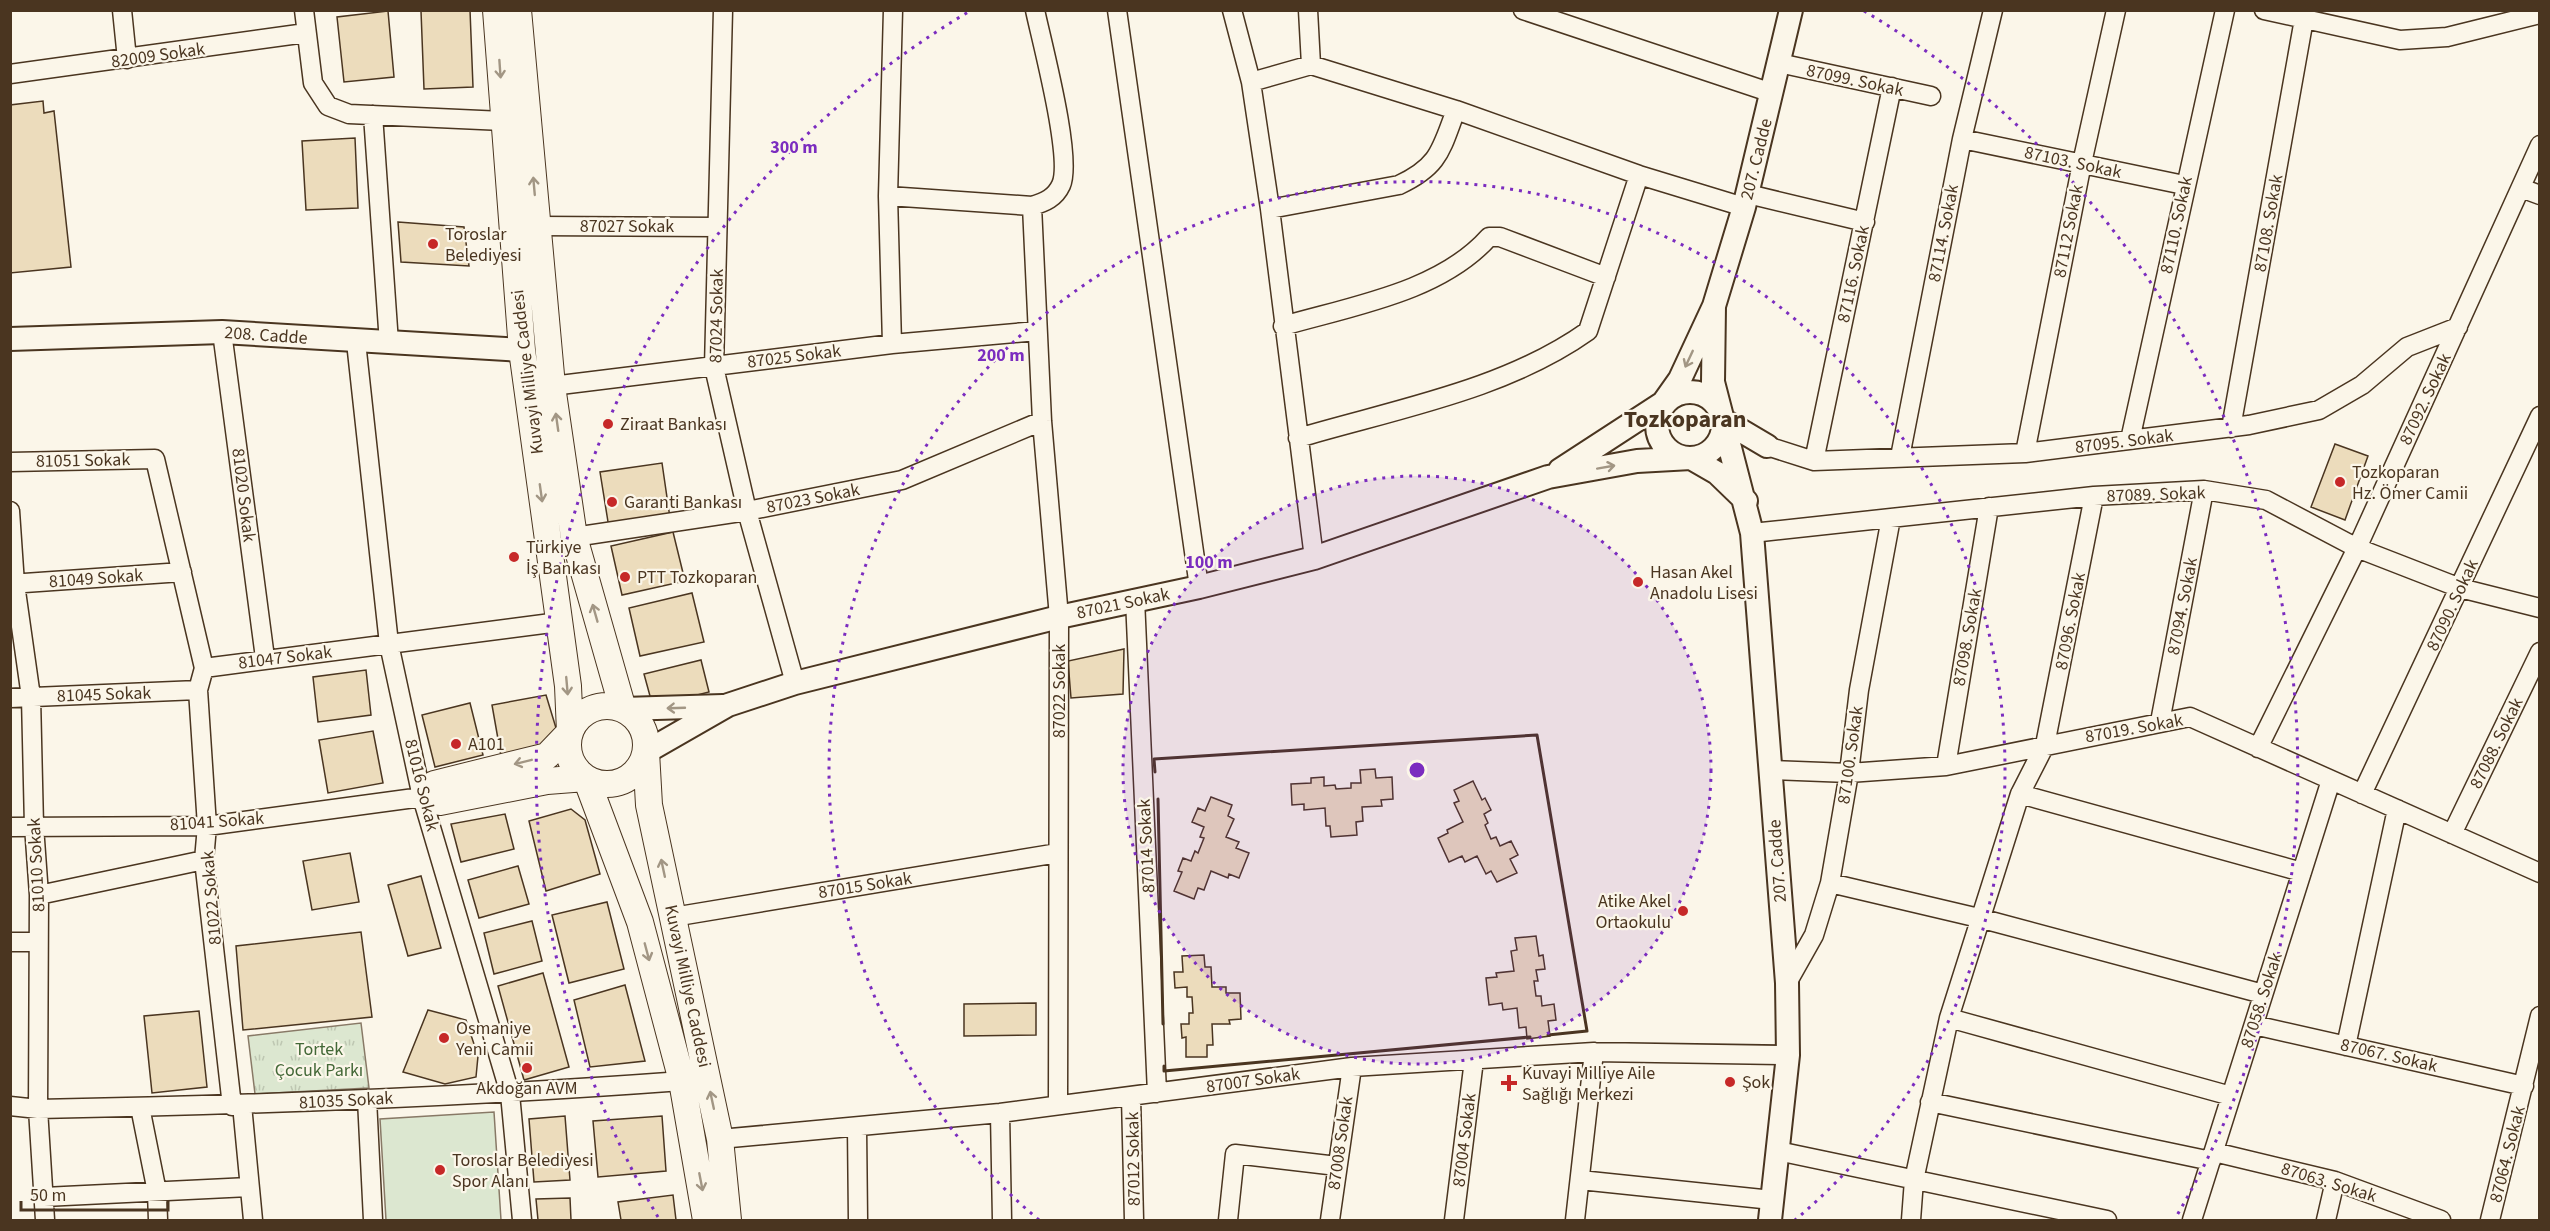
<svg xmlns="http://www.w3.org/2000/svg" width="2550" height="1231" viewBox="0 0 2550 1231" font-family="'Source Sans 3',sans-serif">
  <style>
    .grass { fill: url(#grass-tufts); stroke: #887966; stroke-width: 1.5 }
    .pitch { fill: #dce7d0; stroke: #887966; stroke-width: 1.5 }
    .building { fill: #ecdcbc; stroke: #4a3520; stroke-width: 1.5 }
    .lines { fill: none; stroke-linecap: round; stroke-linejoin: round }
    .minor-casing { stroke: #4a3520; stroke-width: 21 }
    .tertiary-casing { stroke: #4a3520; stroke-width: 26 }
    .secondary-casing { stroke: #4a3520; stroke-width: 28 }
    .minor { stroke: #fbf6e9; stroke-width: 18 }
    .tertiary { stroke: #fbf6e9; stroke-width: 22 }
    .secondary { stroke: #fbf6e9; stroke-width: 26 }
    .wall { stroke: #4a3520; stroke-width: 3 }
    .oneway { stroke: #a29684 }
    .ring { fill: none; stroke: #7b2cbf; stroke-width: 3; stroke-dasharray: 3 6 }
    .poi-dot { fill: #c62828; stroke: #fbf6e9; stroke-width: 2 }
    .labels { text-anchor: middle; stroke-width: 4.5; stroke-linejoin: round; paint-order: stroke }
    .street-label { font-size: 18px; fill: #4a3520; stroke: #fbf6e9 }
    .poi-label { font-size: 18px; fill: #4a3520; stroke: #fbf6e9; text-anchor: start }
    .park-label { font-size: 18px; fill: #436837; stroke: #fbf6e9 }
    .district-label { font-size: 24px; font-weight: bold; fill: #4a3520; stroke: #fbf6e9 }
    .centre { fill: #7b2cbf; stroke: #fbf6e9; stroke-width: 3 }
    .ring-label { font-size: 18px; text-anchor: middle; font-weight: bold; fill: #7b2cbf; stroke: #fbf6e9; stroke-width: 4.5; stroke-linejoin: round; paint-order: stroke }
  </style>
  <defs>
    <pattern id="grass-tufts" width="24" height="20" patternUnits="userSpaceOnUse" patternTransform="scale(1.5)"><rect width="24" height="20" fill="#dce7d0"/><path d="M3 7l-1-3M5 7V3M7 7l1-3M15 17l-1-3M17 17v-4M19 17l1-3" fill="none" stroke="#bec7b2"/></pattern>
  </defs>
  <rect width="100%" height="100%" fill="#fbf6e9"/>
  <path class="grass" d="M 361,1023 L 369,1088 L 255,1094 L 248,1036 Z"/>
  <path class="pitch" d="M 494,1112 L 501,1220 L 386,1220 L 380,1119 Z"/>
  <path class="building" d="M 470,10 L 473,87 L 424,89 L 421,11 Z
    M 388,11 L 394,77 L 344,82 L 337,17 Z
    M 43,101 L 44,113 L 54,111 L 71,267 L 10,273 L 10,105 Z
    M 355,138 L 358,208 L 306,210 L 302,141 Z
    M 398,222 L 464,227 L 469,266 L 401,262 Z
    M 2335,444 L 2368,456 L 2345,520 L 2311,507 Z
    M 662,463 L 670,518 L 609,528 L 600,472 Z
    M 673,532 L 685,581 L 622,595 L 611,546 Z
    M 692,593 L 704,642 L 640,656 L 629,608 Z
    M 1124,649 L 1123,694 L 1071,698 L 1068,661 Z
    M 701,660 L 709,692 L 666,703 L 650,696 L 644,674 Z
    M 366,670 L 371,715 L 318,722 L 313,677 Z
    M 546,695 L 556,728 L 552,737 L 545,744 L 501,756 L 492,705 Z
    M 470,703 L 483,755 L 435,767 L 422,715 Z
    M 373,731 L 383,783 L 328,793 L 319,740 Z
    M 1375,769 L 1376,778 L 1392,777 L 1393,799 L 1381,800 L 1382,806 L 1362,807 L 1363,821 L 1356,822 L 1357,835 L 1331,837 L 1330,826 L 1326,826 L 1325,808 L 1304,810 L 1304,804 L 1292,805 L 1291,784 L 1311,783 L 1311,778 L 1324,777 L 1324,786 L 1335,785 L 1336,789 L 1351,788 L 1351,783 L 1361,783 L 1360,770 Z
    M 1473,781 L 1482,800 L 1485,798 L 1491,810 L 1484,814 L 1488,823 L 1485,825 L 1491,839 L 1496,837 L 1500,846 L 1511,841 L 1518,855 L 1510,859 L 1517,873 L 1497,882 L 1491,871 L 1486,874 L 1477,856 L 1465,862 L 1462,856 L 1449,862 L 1438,838 L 1448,833 L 1447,830 L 1463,822 L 1454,803 L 1459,801 L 1454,790 Z
    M 1211,797 L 1232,805 L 1228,816 L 1234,819 L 1226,837 L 1239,842 L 1236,848 L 1249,853 L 1239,878 L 1229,874 L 1228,878 L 1211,871 L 1204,890 L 1198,888 L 1194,899 L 1174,891 L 1182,872 L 1178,871 L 1183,858 L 1191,861 L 1195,851 L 1198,853 L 1204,838 L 1200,837 L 1204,827 L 1192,822 L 1198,808 L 1205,811 Z
    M 571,809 L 585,820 L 600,874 L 546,891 L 529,821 Z
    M 505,814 L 514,849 L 461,862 L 451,824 Z
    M 350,853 L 359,902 L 312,910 L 303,861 Z
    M 518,866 L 529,904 L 479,918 L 468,880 Z
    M 421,876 L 441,948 L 408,956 L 388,885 Z
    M 607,902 L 624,969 L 569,983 L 552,915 Z
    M 532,921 L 542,961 L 494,974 L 484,933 Z
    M 361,932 L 372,1017 L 243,1030 L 236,946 Z
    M 1536,936 L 1539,956 L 1543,955 L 1545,969 L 1536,970 L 1538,981 L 1534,981 L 1536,996 L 1541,996 L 1542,1006 L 1554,1004 L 1556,1020 L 1548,1021 L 1550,1036 L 1527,1039 L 1526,1027 L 1519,1028 L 1517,1008 L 1503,1010 L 1502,1003 L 1489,1005 L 1486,978 L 1497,977 L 1496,973 L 1514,971 L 1511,951 L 1517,950 L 1515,938 Z
    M 1204,955 L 1205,967 L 1211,967 L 1212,987 L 1226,987 L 1226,993 L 1240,993 L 1241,1019 L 1229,1020 L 1230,1024 L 1212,1024 L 1213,1045 L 1207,1045 L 1207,1057 L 1186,1057 L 1186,1037 L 1182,1038 L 1181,1024 L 1189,1024 L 1189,1013 L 1193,1013 L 1192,997 L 1187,997 L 1187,987 L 1175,988 L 1174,972 L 1183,972 L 1182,956 Z
    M 543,973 L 569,1067 L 524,1080 L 498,986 Z
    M 625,985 L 645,1061 L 590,1067 L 574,1000 Z
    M 1036,1003 L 1036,1035 L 964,1036 L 964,1004 Z
    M 428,1010 L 466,1020 L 478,1056 L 476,1077 L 445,1084 L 403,1072 Z
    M 199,1011 L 207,1087 L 152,1093 L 144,1016 Z
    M 565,1116 L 570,1180 L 534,1182 L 529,1119 Z
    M 662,1116 L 666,1171 L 598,1177 L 593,1121 Z
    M 673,1195 L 676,1220 L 621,1220 L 618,1202 Z
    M 570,1198 L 571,1220 L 538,1220 L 536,1199 Z"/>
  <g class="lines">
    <defs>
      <path id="minor" d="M 122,10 L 127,59
        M 304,10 L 313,83 L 328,106 L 349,114 L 503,121
        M 723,10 L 714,367 L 747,511 L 795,683
        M 1117,10 L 1199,587
        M 1232,10 L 1251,82 L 1270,209 L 1314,558
        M 1308,10 L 1311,65
        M 1523,10 L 1772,93
        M 2264,10 L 2400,40 L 2447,37 L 2540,14
        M 1779,63 L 1931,96
        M 10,74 L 306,33
        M 1251,82 L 1311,65 L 1456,110 L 1639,175 L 1744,207
        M 373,115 L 389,343
        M 1962,139 L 2184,185
        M 2521,188 L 2540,195
        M 1748,194 L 1865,222
        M 888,196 L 1032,206 C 1045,202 1055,198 1061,185 C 1073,159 1042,43 1035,10
        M 1032,206 L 1042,421 L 1059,617 L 1058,1105
        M 1270,209 L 1399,185 C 1440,166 1441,149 1456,110
        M 537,226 L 717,227
        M 1283,326 C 1352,306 1440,292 1489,237 L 1500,237 L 1606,277
        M 222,332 L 265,658
        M 356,342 L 389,644 L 422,797 L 510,1094 L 522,1220
        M 892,344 L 888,196 L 893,10
        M 552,386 L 892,344 L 1037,331
        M 2231,428 L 2304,19
        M 1298,438 C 1396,409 1505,390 1588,331 L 1639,175
        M 2130,440 L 2225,10
        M 1767,446 L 1814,461 L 2025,453 L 2249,425 L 2319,410 L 2362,385 L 2407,347 L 2458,327
        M 2025,453 L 2082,163 L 2116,10
        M 1900,457 L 1962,139 L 1993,10
        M 1814,461 L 1892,87
        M 10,462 L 155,459 L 204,668
        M 10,511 L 15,584 L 31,697 L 34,826 L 39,895 L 38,1109 L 45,1220
        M 1752,533 L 2094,496 L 2204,490 L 2266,500 L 2357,548 L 2460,588 L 2540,608
        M 574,537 L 747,511 L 902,480 L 1042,421
        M 10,584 L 182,572
        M 1135,599 L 1157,1093
        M 10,698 L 198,690
        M 2160,722 L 2204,490
        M 2258,748 L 2357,548 L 2540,145
        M 1946,766 L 1989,507
        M 1771,770 L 1849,773 L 1946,766 L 2190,717 L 2540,873
        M 2020,794 L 2302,872
        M 2362,794 L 2540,416
        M 10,827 L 207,826 L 422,797
        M 2452,834 L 2540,652
        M 1830,883 L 1983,919 L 2263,994
        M 39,895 L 204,860
        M 673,917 L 1058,853
        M 10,942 L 38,942
        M 1787,983 L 1814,935 L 1830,883 L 1849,773 L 1859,690 L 1891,518
        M 1949,1018 L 2231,1096
        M 2254,1025 L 2524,1086
        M 2346,1046 L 2397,809
        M 1131,1097 L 1134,1220
        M 367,1099 L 373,1220
        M 1930,1102 L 2211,1161
        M 242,1105 L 253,1220
        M 10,1106 L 38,1109 C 253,1105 467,1097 682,1081
        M 232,1106 L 204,860 L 207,826 L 198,690 L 204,668 L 559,622
        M 140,1107 L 157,1192 L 158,1220
        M 1000,1113 L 1002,1220
        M 857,1128 L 858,1220
        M 720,1139 L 1000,1113 L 1352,1067 L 1594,1052 L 1788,1055
        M 1778,1151 L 2107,1220
        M 2214,1152 L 2335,1181 L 2441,1220
        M 1580,1180 L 1772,1200
        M 44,1197 L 249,1187
        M 1228,1220 L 1235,1154 L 1337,1166
        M 1330,1220 L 1352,1067
        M 1454,1220 L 1474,1060
        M 1575,1220 L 1594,1052
        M 1911,1220 L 1914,1180 L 1949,1018 L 2020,794 L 2045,745 L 2094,496
        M 2192,1220 L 2331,780
        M 2326,1220 L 2335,1181
        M 2490,1220 L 2540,1016"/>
      <path id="tertiary" d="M 1714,306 L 1713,382 L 1752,533 L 1787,983 L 1788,1055 L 1770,1220
        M 10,339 L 222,332 L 522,350
        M1657 425a33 33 0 1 1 66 0a33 33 0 1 1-66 0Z
        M 1723,420 L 1767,446
        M 1560,470 L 1663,403 L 1680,379 L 1714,306 L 1744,207 L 1791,10
        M 623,709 L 723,706
        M 646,752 L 728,705 L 795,683 L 1059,617 L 1199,587 L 1314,558 L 1548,477 L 1637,461 L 1691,458 L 1717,473 L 1746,501"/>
      <path id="secondary" d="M 496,10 L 522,350 L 568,686 L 570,732 L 547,756 L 434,784 L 422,797 L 440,802 L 547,781 L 586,778 L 640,922 L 682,1081 L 706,1220
        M 518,10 L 552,386 L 574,537 L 623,709
        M568 745a39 39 0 1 1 78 0a39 39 0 1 1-78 0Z
        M 646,752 L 649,805 L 720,1139 L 728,1220"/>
    </defs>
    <use href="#minor" class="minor-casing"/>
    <use href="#tertiary" class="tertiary-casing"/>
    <use href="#secondary" class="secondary-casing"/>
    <use href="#minor" class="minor"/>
    <use href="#tertiary" class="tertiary"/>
    <use href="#secondary" class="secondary"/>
    <path class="wall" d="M 1155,772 L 1154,759 L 1537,735 L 1587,1031 L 1548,1035
      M 1158,799 L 1163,1024
      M 1164,1066 L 1164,1071 L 1530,1037"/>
  </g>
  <defs><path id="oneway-shaft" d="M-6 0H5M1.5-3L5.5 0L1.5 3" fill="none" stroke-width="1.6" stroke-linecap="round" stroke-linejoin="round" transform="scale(1.5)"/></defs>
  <g class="oneway">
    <use href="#oneway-shaft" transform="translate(500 69) rotate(86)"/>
    <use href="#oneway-shaft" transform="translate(534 186) rotate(-95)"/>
    <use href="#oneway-shaft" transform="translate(1689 359) rotate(115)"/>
    <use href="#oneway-shaft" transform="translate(557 422) rotate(-98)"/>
    <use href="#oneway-shaft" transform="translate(1606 467) rotate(-10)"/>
    <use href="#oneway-shaft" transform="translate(541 493) rotate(82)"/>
    <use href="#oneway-shaft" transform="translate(595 613) rotate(-106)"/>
    <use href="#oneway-shaft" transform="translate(567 686) rotate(85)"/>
    <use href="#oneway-shaft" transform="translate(676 708) rotate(178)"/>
    <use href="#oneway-shaft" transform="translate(523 762) rotate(166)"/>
    <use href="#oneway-shaft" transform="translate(663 868) rotate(-102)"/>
    <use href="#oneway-shaft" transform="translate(647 952) rotate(75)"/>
    <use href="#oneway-shaft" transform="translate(712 1100) rotate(-102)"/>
    <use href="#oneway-shaft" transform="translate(701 1182) rotate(79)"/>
  </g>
  <circle cx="1417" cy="770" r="294" fill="#7b2cbf" fill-opacity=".12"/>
  <g class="ring">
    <circle cx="1417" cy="770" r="294"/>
    <path d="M1039 1220A588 588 0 1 1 1795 1220"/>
    <path d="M658 1217A881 881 0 0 1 970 11M1864 11A881 881 0 0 1 2176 1217"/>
  </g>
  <g class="poi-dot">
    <circle cx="433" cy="244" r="6"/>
    <circle cx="608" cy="424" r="6"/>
    <circle cx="2340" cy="482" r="6"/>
    <circle cx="612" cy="502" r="6"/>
    <circle cx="514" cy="557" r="6"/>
    <circle cx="625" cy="577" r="6"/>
    <circle cx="1638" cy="582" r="6"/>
    <circle cx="456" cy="744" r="6"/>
    <circle cx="1683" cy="911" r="6"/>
    <circle cx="444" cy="1038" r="6"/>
    <circle cx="527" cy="1068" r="6"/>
    <circle cx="1730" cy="1082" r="6"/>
    <path d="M1506 1074h6v6h6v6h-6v6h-6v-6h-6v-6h6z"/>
    <circle cx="440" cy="1170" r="6"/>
  </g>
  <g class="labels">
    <g class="street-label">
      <text transform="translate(158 55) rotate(-8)" y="6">82009 Sokak</text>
      <text transform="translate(1855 80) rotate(12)" y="6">87099. Sokak</text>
      <text transform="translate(1756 159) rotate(-76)" y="6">207. Cadde</text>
      <text transform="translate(2073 162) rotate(12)" y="6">87103. Sokak</text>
      <text transform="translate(2268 223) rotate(-80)" y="6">87108. Sokak</text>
      <text transform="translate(2176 225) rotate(-78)" y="6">87110. Sokak</text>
      <text x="627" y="232">87027 Sokak</text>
      <text transform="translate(2068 231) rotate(-79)" y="6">87112 Sokak</text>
      <text transform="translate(1943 233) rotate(-79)" y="6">87114. Sokak</text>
      <text transform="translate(1853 274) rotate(-78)" y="6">87116. Sokak</text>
      <text transform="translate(716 316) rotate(-89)" y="6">87024 Sokak</text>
      <text transform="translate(266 335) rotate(4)" y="6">208. Cadde</text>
      <text transform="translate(794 356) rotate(-7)" y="6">87025 Sokak</text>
      <text transform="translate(527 372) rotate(-97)" y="6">Kuvayi Milliye Caddesi</text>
      <text transform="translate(2425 399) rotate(-65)" y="6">87092. Sokak</text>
      <text transform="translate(2124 441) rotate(-7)" y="6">87095. Sokak</text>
      <text transform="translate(83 460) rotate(-1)" y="6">81051 Sokak</text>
      <text transform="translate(2156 494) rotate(-2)" y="6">87089. Sokak</text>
      <text transform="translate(244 495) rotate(83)" y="6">81020 Sokak</text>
      <text transform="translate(813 498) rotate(-11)" y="6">87023 Sokak</text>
      <text transform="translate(96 578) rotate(-4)" y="6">81049 Sokak</text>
      <text transform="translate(1123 603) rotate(-12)" y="6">87021 Sokak</text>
      <text transform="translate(2452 605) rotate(-65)" y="6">87090. Sokak</text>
      <text transform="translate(2182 606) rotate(-79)" y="6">87094. Sokak</text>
      <text transform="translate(2070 621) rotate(-79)" y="6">87096. Sokak</text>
      <text transform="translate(1967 637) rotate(-80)" y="6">87098. Sokak</text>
      <text transform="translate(285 657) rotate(-7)" y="6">81047 Sokak</text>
      <text transform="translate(1059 691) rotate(-90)" y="6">87022 Sokak</text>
      <text transform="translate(104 694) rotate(-2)" y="6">81045 Sokak</text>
      <text transform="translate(2134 728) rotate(-10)" y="6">87019. Sokak</text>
      <text transform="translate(2496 743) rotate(-64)" y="6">87088. Sokak</text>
      <text transform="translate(1850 755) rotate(-82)" y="6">87100. Sokak</text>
      <text transform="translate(422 785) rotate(76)" y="6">81016 Sokak</text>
      <text transform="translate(217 821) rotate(-4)" y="6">81041 Sokak</text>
      <text transform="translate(1146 846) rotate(-93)" y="6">87014 Sokak</text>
      <text transform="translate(1777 861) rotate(-94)" y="6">207. Cadde</text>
      <text transform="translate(36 865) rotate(-93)" y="6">81010 Sokak</text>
      <text transform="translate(865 885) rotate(-9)" y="6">87015 Sokak</text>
      <text transform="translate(211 898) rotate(-95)" y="6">81022 Sokak</text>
      <text transform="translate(688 986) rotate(78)" y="6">Kuvayi Milliye Caddesi</text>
      <text transform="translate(2261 1000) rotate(-72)" y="6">87058. Sokak</text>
      <text transform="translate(2389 1055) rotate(13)" y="6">87067. Sokak</text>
      <text transform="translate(1253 1080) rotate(-8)" y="6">87007 Sokak</text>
      <text transform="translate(346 1100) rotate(-3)" y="6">81035 Sokak</text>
      <text transform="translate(1464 1140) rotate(-83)" y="6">87004 Sokak</text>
      <text transform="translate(1340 1143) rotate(-82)" y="6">87008 Sokak</text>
      <text transform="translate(2507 1154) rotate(-76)" y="6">87064. Sokak</text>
      <text transform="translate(1133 1159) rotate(-91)" y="6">87012 Sokak</text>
      <text transform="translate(2329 1182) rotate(17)" y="6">87063. Sokak</text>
    </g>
    <g class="poi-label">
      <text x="445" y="240">Toroslar<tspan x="445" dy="21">Belediyesi</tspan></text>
      <text x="620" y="430">Ziraat Bankası</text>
      <text x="2352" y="478">Tozkoparan<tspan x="2352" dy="21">Hz. Ömer Camii</tspan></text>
      <text x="624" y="508">Garanti Bankası</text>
      <text x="526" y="553">Türkiye<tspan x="526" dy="21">İş Bankası</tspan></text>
      <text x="1650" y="578">Hasan Akel<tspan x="1650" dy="21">Anadolu Lisesi</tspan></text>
      <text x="637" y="583">PTT Tozkoparan</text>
      <text x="468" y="750">A101</text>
      <text x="1671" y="907" text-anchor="end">Atike Akel<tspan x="1671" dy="21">Ortaokulu</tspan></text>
      <text x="456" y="1034">Osmaniye<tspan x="456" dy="21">Yeni Camii</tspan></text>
      <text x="1522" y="1079">Kuvayi Milliye Aile<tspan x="1522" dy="21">Sağlığı Merkezi</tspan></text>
      <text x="1742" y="1088">Şok</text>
      <text x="527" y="1094" text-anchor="middle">Akdoğan AVM</text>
      <text x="452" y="1166">Toroslar Belediyesi<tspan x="452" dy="21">Spor Alanı</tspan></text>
    </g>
    <g class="park-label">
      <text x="319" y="1055">Tortek<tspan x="319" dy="21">Çocuk Parkı</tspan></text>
    </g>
    <g class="district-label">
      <text x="1685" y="427">Tozkoparan</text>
    </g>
  </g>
  <circle cx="1417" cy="770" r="9" class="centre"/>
  <g class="ring-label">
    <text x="794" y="153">300 m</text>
    <text x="1001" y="361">200 m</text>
    <text x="1209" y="568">100 m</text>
  </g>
  <rect width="2550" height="1231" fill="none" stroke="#4a3520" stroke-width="24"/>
  <path d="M21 1201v9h147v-9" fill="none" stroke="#4a3520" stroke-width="3"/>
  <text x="30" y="1201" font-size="18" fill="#4a3520" stroke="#fbf6e9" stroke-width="4.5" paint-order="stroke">50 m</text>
</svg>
